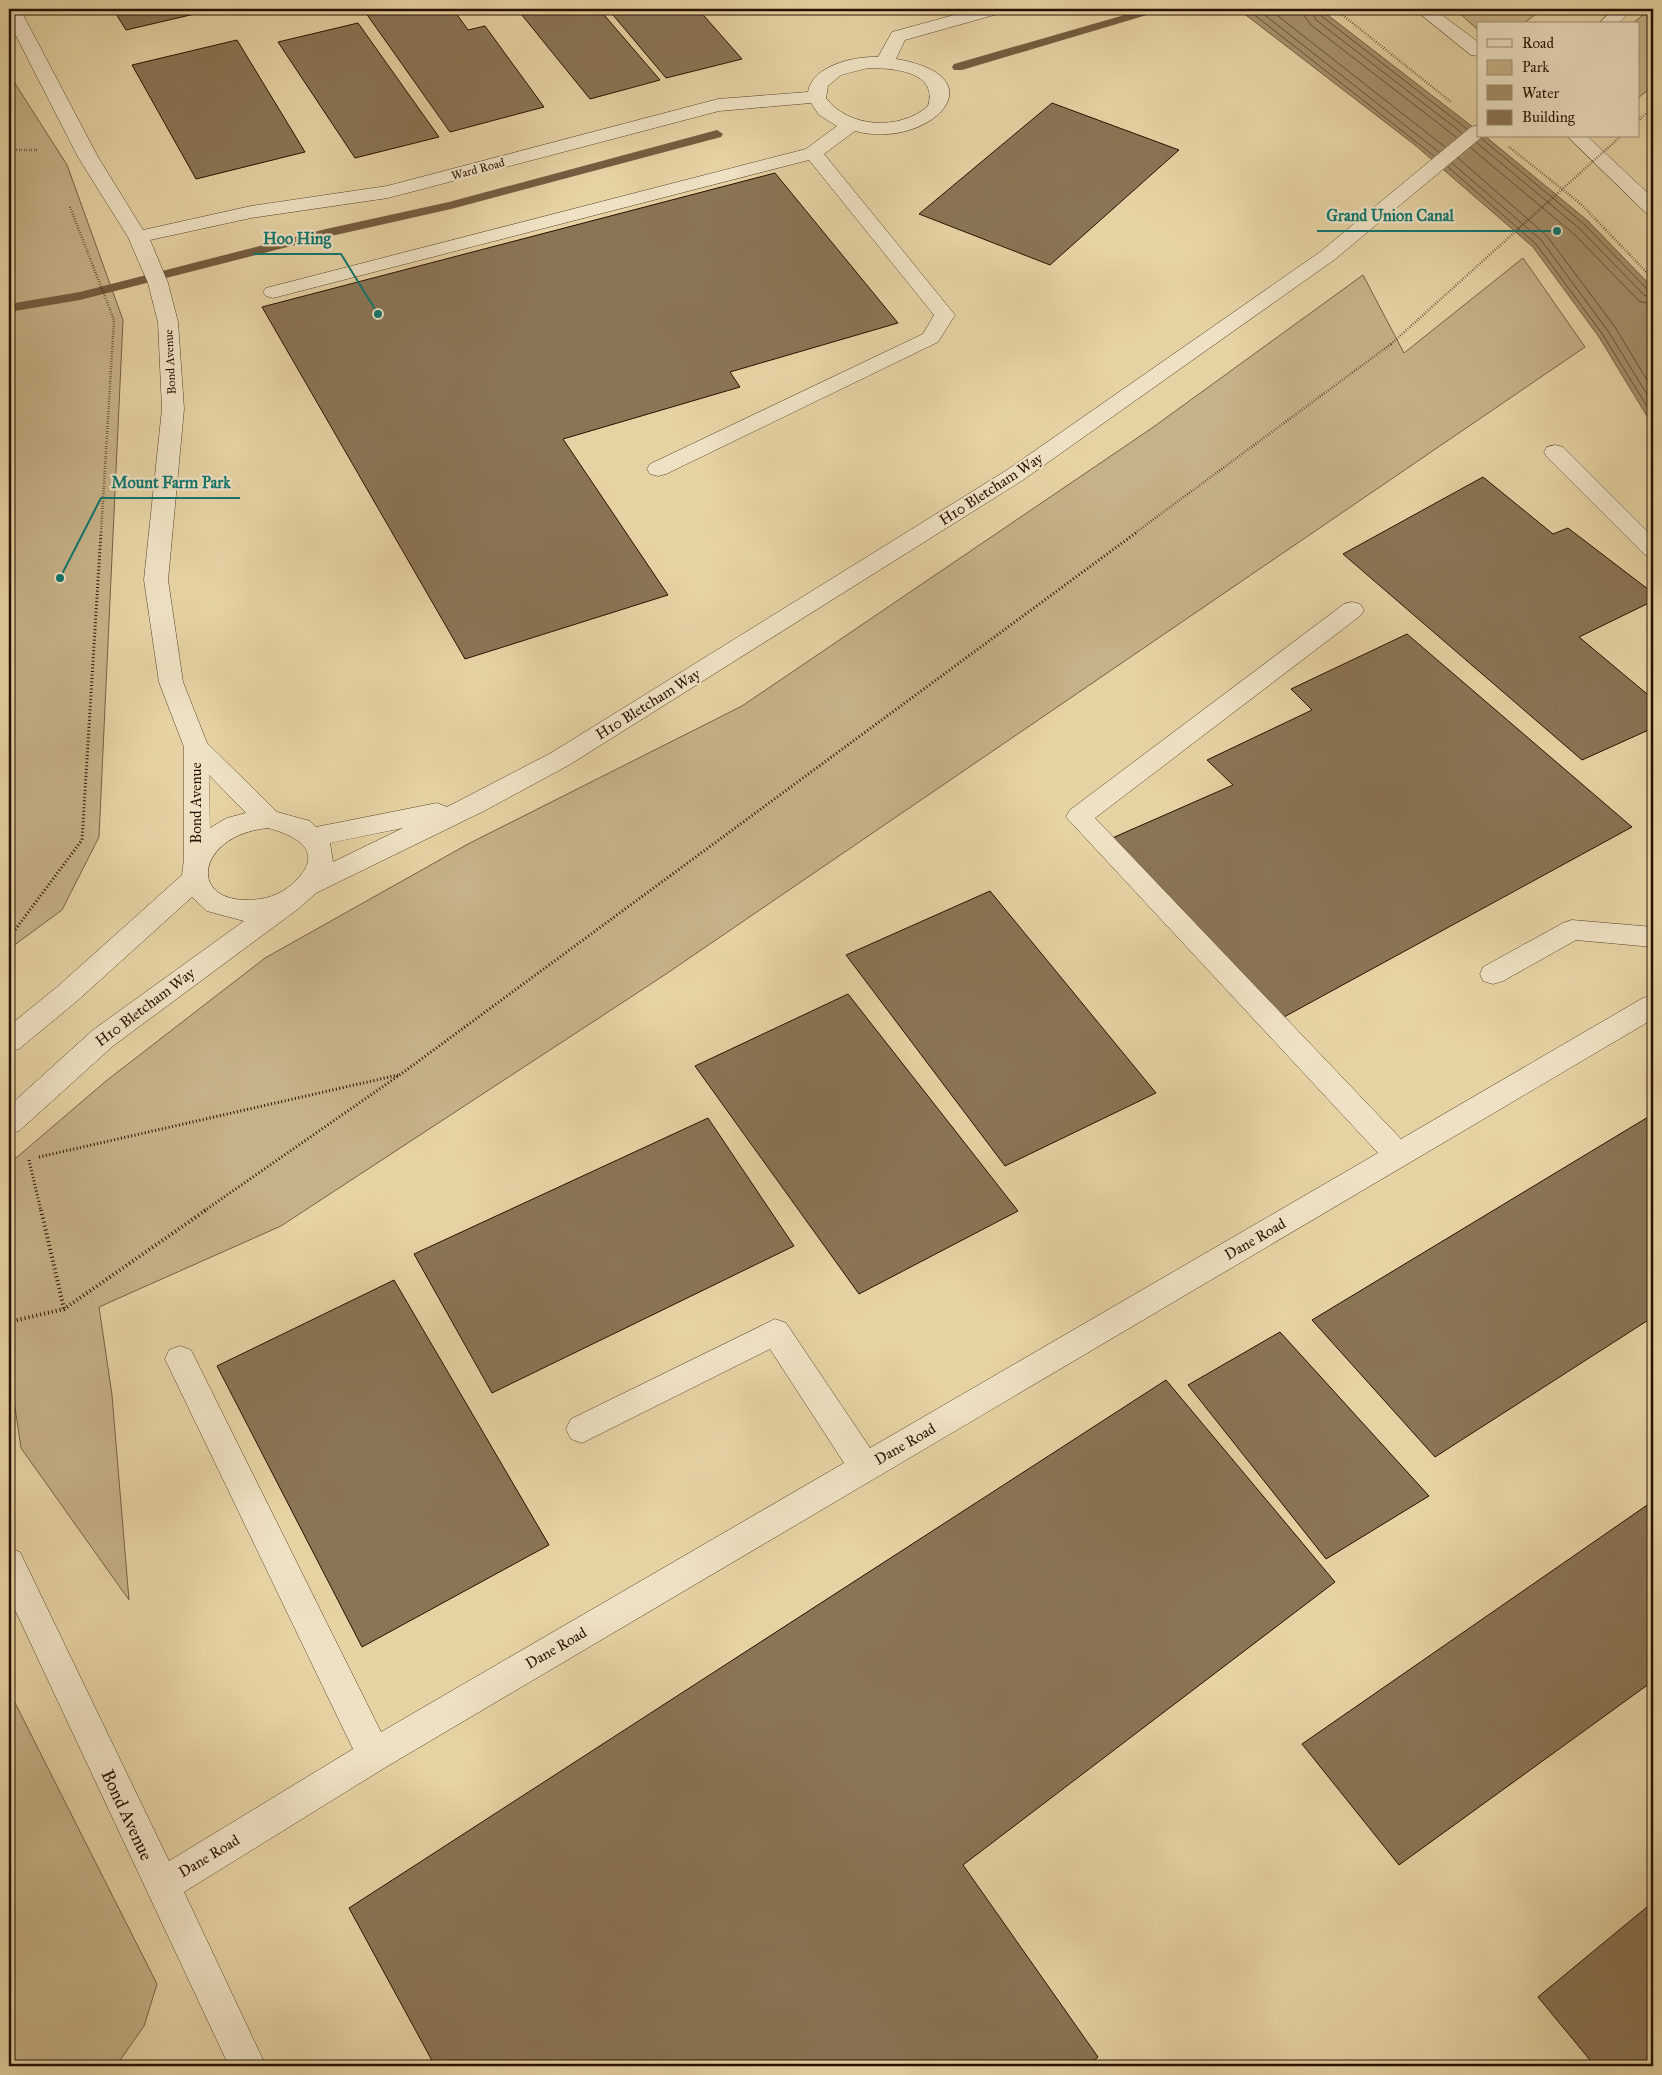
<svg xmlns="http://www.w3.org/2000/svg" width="1662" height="2075" viewBox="0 0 1662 2075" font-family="'IM FELL Great Primer',serif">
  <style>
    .green { fill: #c6b288; stroke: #766144 }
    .water { fill: #a5916c; stroke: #735d41 }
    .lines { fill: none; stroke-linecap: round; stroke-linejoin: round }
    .shore { stroke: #665036; stroke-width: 1 }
    .stream { fill: #735d41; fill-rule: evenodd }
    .building { fill: #8a7555; stroke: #271000 }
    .minor-casing { stroke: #574129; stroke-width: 1 }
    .path-far2 { stroke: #271000; stroke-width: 2.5; stroke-dasharray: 0.5 2; stroke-linecap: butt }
    .path-far1 { stroke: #271000; stroke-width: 3; stroke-dasharray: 1 2.5; stroke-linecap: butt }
    .path { stroke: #271000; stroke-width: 4; stroke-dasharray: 1 3; stroke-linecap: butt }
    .minor { fill: #efe2c4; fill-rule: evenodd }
    .path-bridge { stroke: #271000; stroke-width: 2.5; stroke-dasharray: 0.5 2; stroke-linecap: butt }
    .labels { text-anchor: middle; stroke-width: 4.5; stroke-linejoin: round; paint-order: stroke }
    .far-street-label { font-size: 12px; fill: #271000; stroke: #efe2c4 }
    .street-label { font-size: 15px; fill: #271000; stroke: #efe2c4 }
    .near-street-label { font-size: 18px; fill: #271000; stroke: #efe2c4 }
    .leader { fill: none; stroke: #0f766e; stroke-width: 2 }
    .callout-dot { fill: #0f766e; stroke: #efe2c4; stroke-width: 2 }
    .callout-label { font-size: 16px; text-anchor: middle; font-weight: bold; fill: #0f766e; stroke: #efe2c4; stroke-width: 4.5; stroke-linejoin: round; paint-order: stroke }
  </style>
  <rect width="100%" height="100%" fill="#e6d3a4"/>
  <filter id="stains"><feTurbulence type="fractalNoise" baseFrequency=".004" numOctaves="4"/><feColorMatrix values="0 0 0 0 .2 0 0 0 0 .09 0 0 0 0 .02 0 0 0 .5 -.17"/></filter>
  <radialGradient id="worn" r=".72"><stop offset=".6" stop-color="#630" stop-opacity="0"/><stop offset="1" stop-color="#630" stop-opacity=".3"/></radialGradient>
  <path class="green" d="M 1455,9 L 1542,9 L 1523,24 L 1478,24 L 1478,30 Z
    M 1650,9 L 1653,9 L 1653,86 L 1638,98 L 1638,24 L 1632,24 Z
    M 9,74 L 67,165 L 123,320 L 99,837 L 62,910 L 9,949 Z
    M 1523,258 L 1585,347 L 663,976 L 281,1226 L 99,1307 L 112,1395 L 129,1600 L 21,1448 L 9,1367 L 9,1164 L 106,1081 L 265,958 L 468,844 L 742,706 L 1152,428 L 1363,275 L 1404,353 Z
    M 9,1691 L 157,1984 L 144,2026 L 116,2066 L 9,2066 Z"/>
  <path class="water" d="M 1238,9 L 1320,9 L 1478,131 L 1478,136 L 1485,136 L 1588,221 L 1653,288 L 1653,426 L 1599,337 L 1533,247 L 1415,145 Z"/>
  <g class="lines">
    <path class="shore" d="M 1247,9 L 1434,156
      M 1257,9 L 1439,152
      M 1269,9 L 1445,147
      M 1304,9 L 1305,17 L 1311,25 L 1456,137
      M 1311,9 L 1316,20 L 1462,133
      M 1318,9 L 1320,15 L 1467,129
      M 1482,139 L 1585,225 L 1648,290 L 1653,291
      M 1477,143 L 1580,229 L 1644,295 L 1653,298
      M 1471,148 L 1575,235 L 1639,301 L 1653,305
      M 1458,158 L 1547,236 L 1615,327 L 1653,390
      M 1452,163 L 1541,240 L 1608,331 L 1653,404
      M 1448,167 L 1536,244 L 1603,335 L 1653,416"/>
    <path class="stream" d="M 1145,9 L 1159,10 L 1157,12 L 962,70 L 954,70 L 952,67 L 954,64 Z
      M 717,130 L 723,134 L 721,137 L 451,209 L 327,237 L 80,300 L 9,312 L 9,304 L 80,292 L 326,229 L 449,202 Z"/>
  </g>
  <path class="building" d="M 113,9 L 216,9 L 126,30 Z
    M 363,9 L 453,9 L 468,30 L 485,26 L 544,107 L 450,132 Z
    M 517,9 L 599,9 L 660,80 L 590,99 Z
    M 608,9 L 698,9 L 742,59 L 666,78 Z
    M 358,23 L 439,137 L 355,158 L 278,42 Z
    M 237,40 L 305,152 L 196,179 L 132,65 Z
    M 1052,103 L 1179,150 L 1050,265 L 919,214 Z
    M 775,173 L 898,323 L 730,372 L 740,387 L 563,439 L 668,595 L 465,659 L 262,307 Z
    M 1483,477 L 1553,534 L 1568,528 L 1653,593 L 1653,601 L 1579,637 L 1653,699 L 1653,728 L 1582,760 L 1343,554 Z
    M 1407,634 L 1632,827 L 1284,1017 L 1110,839 L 1233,785 L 1207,760 L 1312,710 L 1291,689 Z
    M 990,891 L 1156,1093 L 1005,1166 L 846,955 Z
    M 848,994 L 1018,1211 L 859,1294 L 695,1066 Z
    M 1653,1114 L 1653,1317 L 1435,1457 L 1312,1320 Z
    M 708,1118 L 794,1246 L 492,1393 L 414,1254 Z
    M 394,1280 L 549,1545 L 362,1647 L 217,1366 Z
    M 1280,1332 L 1429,1496 L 1326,1559 L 1188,1385 Z
    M 1166,1380 L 1335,1582 L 963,1865 L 1098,2057 L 1088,2066 L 435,2066 L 349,1908 Z
    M 1653,1501 L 1653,1681 L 1399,1865 L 1302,1744 Z
    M 1653,1902 L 1653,2066 L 1595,2066 L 1538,1997 Z"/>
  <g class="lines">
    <defs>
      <path id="minor" d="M 9,9 L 20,9 L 98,157 L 143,230 L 251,206 L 387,186 L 718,99 L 808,92 C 812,65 856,56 878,57 L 892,32 L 976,9 L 1004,9 L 1001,13 L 905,40 L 896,59 C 1003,77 928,151 855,131 L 824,154 L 955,315 L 938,342 L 666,474 L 658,476 L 650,474 L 647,469 L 650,464 L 923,334 L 934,315 L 809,160 L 273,298 L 266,296 L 263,292 L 266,288 L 806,149 L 837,126 L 819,115 L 811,103 L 719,111 L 388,198 L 251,218 L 150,240 L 168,283 L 178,322 L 184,409 L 168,580 L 183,682 L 207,743 L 277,812 L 310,821 L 316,827 L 437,803 L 447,807 L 551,753 L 1007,470 L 1320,252 L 1471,127 L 1478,125 L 1478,136 L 1483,136 L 1334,260 L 1023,480 L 569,765 L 484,811 L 316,893 L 298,909 L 113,1046 L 19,1131 L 9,1134 L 9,1106 L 93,1030 L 244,921 L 207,911 L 192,897 L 77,1001 L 19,1049 L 9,1052 L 9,1026 L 57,987 L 182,875 L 184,859 L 184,747 L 159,682 L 144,580 L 162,409 L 158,322 L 148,283 L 128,237 L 78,157 L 9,22 ZM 868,68 C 892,68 939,71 928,106 C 900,131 848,128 826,98 L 828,86 L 841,75 ZM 209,775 L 246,813 L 227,818 L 210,828 ZM 268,828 C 290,834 323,847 301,875 C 291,888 275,897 260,899 C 185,909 194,835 268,828 ZM 403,828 L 333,862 L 330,843 Z
        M 1414,9 L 1434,9 L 1478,42 L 1478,56 L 1471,55 Z
        M 1614,9 L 1633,9 L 1618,24 L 1598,24 Z
        M 1567,136 L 1587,136 L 1653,198 L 1653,215 L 1646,213 Z
        M 1555,445 L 1563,447 L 1653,537 L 1653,558 L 1645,555 L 1547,457 L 1544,452 L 1547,447 Z
        M 1352,602 L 1360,604 L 1364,610 L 1360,616 L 1095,818 L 1401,1139 L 1643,998 L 1653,995 L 1653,1019 L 386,1767 L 184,1892 L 266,2066 L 229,2066 L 9,1597 L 9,1548 L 20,1552 L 169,1861 L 353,1749 L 165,1359 L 169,1350 L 180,1346 L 191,1350 L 381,1732 L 844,1463 L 770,1349 L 582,1443 L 571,1439 L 566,1429 L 571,1419 L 775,1319 L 786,1323 L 870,1448 L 1378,1153 L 1066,817 L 1070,810 L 1344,604 Z
        M 1572,920 L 1653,927 L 1653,947 L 1576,940 L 1503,981 L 1493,984 L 1483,981 L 1480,974 L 1483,967 L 1563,923 Z"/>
    </defs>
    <use href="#minor" class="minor-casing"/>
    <path class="path-far2" d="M 1335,9 L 1451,102
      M 1638,121 L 1653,107
      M 1509,147 L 1581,204 L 1653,279
      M 9,150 L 39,150
      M 70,207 L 114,320 L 101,533
      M 1135,533 L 1391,344"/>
    <path class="path-far1" d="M 9,938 L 82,840 L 101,532
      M 39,1157 L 398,1075
      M 29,1160 L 41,1211
      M 204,1211 L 401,1074 L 1137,532"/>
    <path class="path" d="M 41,1210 L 64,1309
      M 9,1322 L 64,1309 L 206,1210"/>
    <use href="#minor" class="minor"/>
    <path class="path-bridge" d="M 1391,344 L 1621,136"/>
  </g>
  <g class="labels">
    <g class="far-street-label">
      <text transform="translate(478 169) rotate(-15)" y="4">Ward Road</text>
      <text transform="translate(170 362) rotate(-93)" y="4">Bond Avenue</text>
    </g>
    <g class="street-label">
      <text transform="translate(991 489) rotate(-33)" y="5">H10 Bletcham Way</text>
      <text transform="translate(648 704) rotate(-32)" y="5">H10 Bletcham Way</text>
      <text transform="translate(196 803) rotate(-90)" y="5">Bond Avenue</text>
      <text transform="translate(145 1007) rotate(-37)" y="5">H10 Bletcham Way</text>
      <text transform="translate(1255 1239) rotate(-30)" y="5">Dane Road</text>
      <text transform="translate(905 1444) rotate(-30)" y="5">Dane Road</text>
      <text transform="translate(556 1648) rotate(-30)" y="5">Dane Road</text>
      <text transform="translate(209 1856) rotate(-31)" y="5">Dane Road</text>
    </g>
    <g class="near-street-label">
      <text transform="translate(127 1815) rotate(65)" y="6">Bond Avenue</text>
    </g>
  </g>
  <path class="leader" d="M1557 231L1464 231H1317M378 314L341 254H253M60 578L101 498H240"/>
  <g class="callout-dot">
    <circle cx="1557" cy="231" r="5"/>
    <circle cx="378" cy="314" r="5"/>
    <circle cx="60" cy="578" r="5"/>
  </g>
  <g class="callout-label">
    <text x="1390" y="221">Grand Union Canal</text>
    <text x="297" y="244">Hoo Hing</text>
    <text x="171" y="488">Mount Farm Park</text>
  </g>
  <rect width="1662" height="2075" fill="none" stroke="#e6d3a4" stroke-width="30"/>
  <rect x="10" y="10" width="1642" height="2055" fill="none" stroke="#271000" stroke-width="2.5"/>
  <rect x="15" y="15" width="1632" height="2045" fill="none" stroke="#271000"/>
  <rect x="1477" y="22" width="162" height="115" fill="#efe2c4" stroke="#9f8e76"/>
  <rect x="1487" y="39" width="25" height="8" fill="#efe2c4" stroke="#9f8e76"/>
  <text x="1522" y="48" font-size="15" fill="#271000">Road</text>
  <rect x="1487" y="60" width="25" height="15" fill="#c6b288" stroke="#9f8e76"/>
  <text x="1522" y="72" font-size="15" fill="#271000">Park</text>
  <rect x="1487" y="85" width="25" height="15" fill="#a5916c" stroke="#9f8e76"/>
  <text x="1522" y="98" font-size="15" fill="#271000">Water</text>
  <rect x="1487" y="110" width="25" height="15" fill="#8a7555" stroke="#9f8e76"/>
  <text x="1522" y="122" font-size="15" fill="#271000">Building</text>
  <rect width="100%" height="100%" filter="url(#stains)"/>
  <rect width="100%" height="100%" fill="url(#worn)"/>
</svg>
